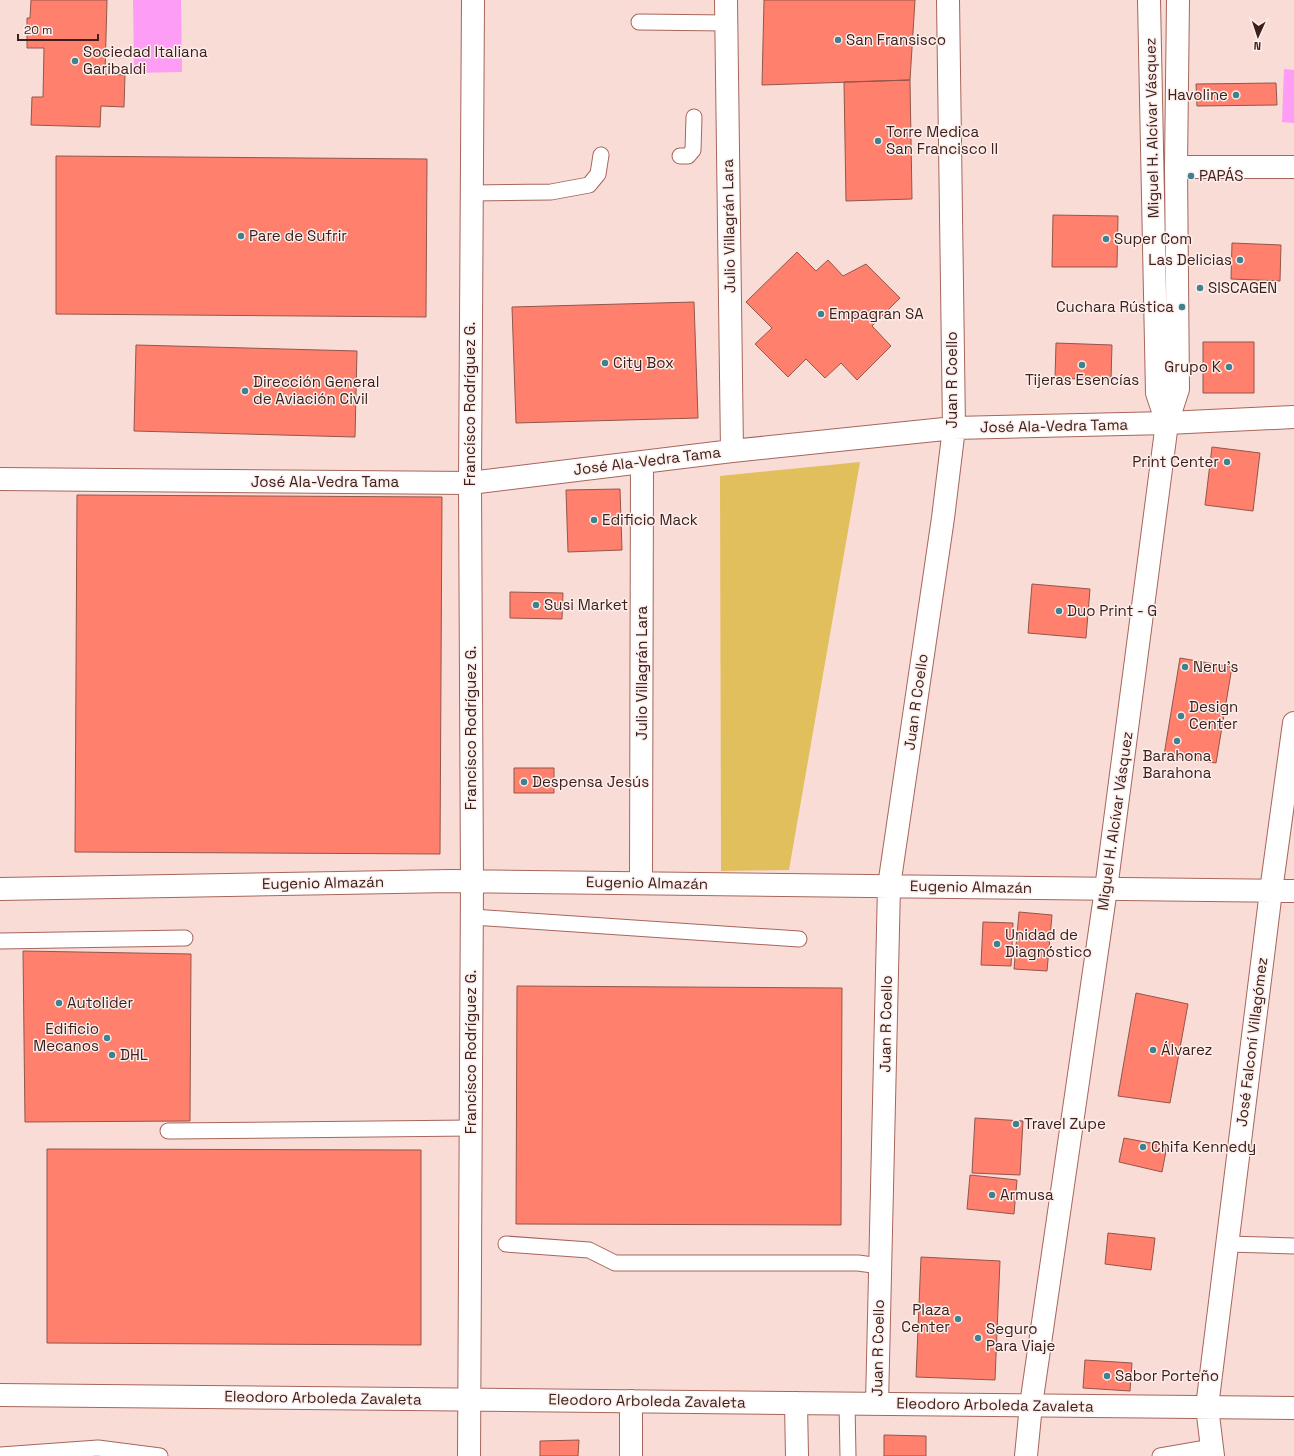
<svg xmlns="http://www.w3.org/2000/svg" width="1294" height="1456" viewBox="0 0 1294 1456" font-family="'Space Grotesk',sans-serif">
  <style>
    .green { fill: #e2bf5d }
    .water { fill: #fd9df5 }
    .building { fill: #fe806d; stroke: #94554b }
    .lines { fill: none; stroke-linecap: round; stroke-linejoin: round }
    .service-casing { stroke: #a6665b; stroke-width: 17 }
    .minor-casing { stroke: #a6665b; stroke-width: 24 }
    .tertiary-casing { stroke: #a6665b; stroke-width: 24 }
    .service { stroke: #fff; stroke-width: 15 }
    .minor { stroke: #fff; stroke-width: 22 }
    .tertiary { stroke: #fff; stroke-width: 22 }
    .poi-dot { fill: #3d828e; stroke: #fdeeeb; stroke-width: 1.5 }
    .labels { text-anchor: middle; stroke-width: 3; stroke-linejoin: round; paint-order: stroke }
    .poi-label { font-size: 15px; fill: #3b201c; stroke: #fdeeeb; text-anchor: start }
    .street-label { font-size: 15px; fill: #3b201c; stroke: #fdeeeb }
  </style>
  <rect width="100%" height="100%" fill="#fadcd7"/>
  <path class="green" d="M 860,462 L 789,870 L 721,871 L 720,476 Z"/>
  <path class="water" d="M 133,0 L 181,0 L 182,72 L 134,73 Z
    M 1284,69 L 1294,70 L 1294,123 L 1282,122 Z"/>
  <path class="building" d="M 31,0 L 107,0 L 105,74 L 125,75 L 124,107 L 101,106 L 100,127 L 31,125 L 32,97 L 43,97 L 44,48 L 27,48 L 27,18 L 30,18 Z
    M 764,0 L 915,0 L 910,80 L 762,85 Z
    M 910,80 L 912,199 L 846,201 L 844,82 Z
    M 1276,83 L 1277,105 L 1197,106 L 1196,84 Z
    M 56,156 L 427,159 L 426,317 L 56,314 Z
    M 1053,215 L 1118,216 L 1117,267 L 1052,267 Z
    M 1232,243 L 1281,245 L 1280,281 L 1231,279 Z
    M 797,252 L 816,271 L 828,260 L 843,276 L 866,264 L 900,298 L 872,326 L 891,346 L 857,380 L 841,363 L 825,378 L 806,359 L 788,377 L 755,344 L 772,328 L 746,302 Z
    M 694,302 L 698,418 L 516,423 L 512,307 Z
    M 1203,342 L 1254,342 L 1254,393 L 1203,393 Z
    M 1056,343 L 1112,345 L 1111,380 L 1055,378 Z
    M 136,345 L 357,351 L 355,437 L 134,431 Z
    M 1212,447 L 1260,453 L 1253,511 L 1205,505 Z
    M 620,489 L 622,550 L 568,552 L 566,490 Z
    M 77,495 L 442,497 L 440,854 L 75,852 Z
    M 1032,584 L 1090,589 L 1086,638 L 1028,633 Z
    M 510,592 L 563,593 L 562,619 L 510,618 Z
    M 1180,658 L 1232,667 L 1216,763 L 1164,755 Z
    M 514,768 L 554,768 L 554,793 L 514,793 Z
    M 1019,912 L 1052,915 L 1047,971 L 1014,969 Z
    M 983,922 L 1013,923 L 1011,966 L 981,965 Z
    M 23,951 L 191,954 L 190,1121 L 25,1122 Z
    M 517,986 L 842,988 L 841,1225 L 516,1224 Z
    M 1136,993 L 1188,1004 L 1170,1103 L 1118,1096 Z
    M 975,1118 L 1023,1121 L 1020,1175 L 972,1173 Z
    M 1124,1138 L 1167,1146 L 1162,1172 L 1119,1162 Z
    M 47,1149 L 421,1150 L 421,1345 L 47,1343 Z
    M 970,1175 L 1017,1180 L 1014,1214 L 967,1209 Z
    M 1108,1233 L 1155,1238 L 1151,1270 L 1105,1264 Z
    M 921,1257 L 1000,1261 L 995,1380 L 916,1377 Z
    M 1085,1360 L 1132,1363 L 1130,1391 L 1083,1388 Z
    M 884,1435 L 926,1436 L 926,1456 L 884,1456 Z
    M 579,1440 L 578,1456 L 540,1456 L 540,1441 Z"/>
  <g class="lines">
    <defs>
      <path id="service" d="M 639,22 L 727,23
        M 680,156 L 688,156 L 693,150 L 694,117
        M 472,193 L 551,192 L 589,185 L 598,174 L 601,155
        M 472,917 L 799,939
        M 0,941 L 185,938
        M 168,1131 L 471,1128
        M 506,1244 L 589,1250 L 615,1263 L 858,1263 L 880,1266
        M 1227,1244 L 1294,1246
        M 847,1403 L 848,1456
        M 0,1455 L 98,1448 L 160,1456
        M 1160,1456 L 1212,1447"/>
      <path id="minor" d="M 726,0 L 732,451
        M 1176,167 L 1294,167
        M 0,479 L 470,483 L 732,451 L 954,428 L 1167,423 L 1294,417
        M 641,883 L 642,462
        M 0,889 L 450,881 L 1294,891
        M 0,1395 L 1294,1408
        M 631,1401 L 631,1456
        M 796,1403 L 797,1456
        M 877,1404 L 889,886 L 943,518 L 954,428 L 948,0
        M 469,1456 L 472,882 L 470,483 L 473,0
        M 1213,1456 L 1207,1407 L 1271,891 L 1294,723"/>
      <path id="tertiary" d="M 1149,0 L 1157,393 L 1167,423
        M 1026,1456 L 1031,1405 L 1106,889 L 1167,423 L 1178,389 L 1176,167 L 1178,0"/>
    </defs>
    <use href="#service" class="service-casing"/>
    <use href="#minor" class="minor-casing"/>
    <use href="#tertiary" class="tertiary-casing"/>
    <use href="#service" class="service"/>
    <use href="#minor" class="minor"/>
    <use href="#tertiary" class="tertiary"/>
  </g>
  <g class="poi-dot">
    <circle cx="838" cy="40" r="4"/>
    <circle cx="75" cy="61" r="4"/>
    <circle cx="1236" cy="95" r="4"/>
    <circle cx="878" cy="141" r="4"/>
    <circle cx="1191" cy="176" r="4"/>
    <circle cx="241" cy="236" r="4"/>
    <circle cx="1106" cy="239" r="4"/>
    <circle cx="1240" cy="260" r="4"/>
    <circle cx="1200" cy="288" r="4"/>
    <circle cx="1182" cy="307" r="4"/>
    <circle cx="821" cy="314" r="4"/>
    <circle cx="605" cy="363" r="4"/>
    <circle cx="1082" cy="365" r="4"/>
    <circle cx="1229" cy="367" r="4"/>
    <circle cx="245" cy="391" r="4"/>
    <circle cx="1227" cy="462" r="4"/>
    <circle cx="594" cy="520" r="4"/>
    <circle cx="536" cy="605" r="4"/>
    <circle cx="1059" cy="611" r="4"/>
    <circle cx="1185" cy="667" r="4"/>
    <circle cx="1181" cy="716" r="4"/>
    <circle cx="1177" cy="741" r="4"/>
    <circle cx="524" cy="782" r="4"/>
    <circle cx="997" cy="944" r="4"/>
    <circle cx="59" cy="1003" r="4"/>
    <circle cx="107" cy="1038" r="4"/>
    <circle cx="1153" cy="1050" r="4"/>
    <circle cx="112" cy="1055" r="4"/>
    <circle cx="1016" cy="1124" r="4"/>
    <circle cx="1143" cy="1147" r="4"/>
    <circle cx="992" cy="1195" r="4"/>
    <circle cx="958" cy="1319" r="4"/>
    <circle cx="978" cy="1338" r="4"/>
    <circle cx="1107" cy="1376" r="4"/>
  </g>
  <g class="labels">
    <g class="poi-label">
      <text x="846" y="45">San Fransisco</text>
      <text x="83" y="57">Sociedad Italiana<tspan x="83" dy="17">Garibaldi</tspan></text>
      <text x="1228" y="100" text-anchor="end">Havoline</text>
      <text x="886" y="137">Torre Medica<tspan x="886" dy="17">San Francisco II</tspan></text>
      <text x="1199" y="181">PAPÁS</text>
      <text x="249" y="241">Pare de Sufrir</text>
      <text x="1114" y="244">Super Com</text>
      <text x="1232" y="265" text-anchor="end">Las Delicias</text>
      <text x="1208" y="293">SISCAGEN</text>
      <text x="1174" y="312" text-anchor="end">Cuchara Rústica</text>
      <text x="829" y="319">Empagran SA</text>
      <text x="613" y="368">City Box</text>
      <text x="1221" y="372" text-anchor="end">Grupo K</text>
      <text x="1082" y="385" text-anchor="middle">Tijeras Esencías</text>
      <text x="253" y="387">Dirección General<tspan x="253" dy="17">de Aviación Civil</tspan></text>
      <text x="1219" y="467" text-anchor="end">Print Center</text>
      <text x="602" y="525">Edificio Mack</text>
      <text x="544" y="610">Susi Market</text>
      <text x="1067" y="616">Duo Print - G</text>
      <text x="1193" y="672">Neru's</text>
      <text x="1189" y="712">Design<tspan x="1189" dy="17">Center</tspan></text>
      <text x="1177" y="761" text-anchor="middle">Barahona<tspan x="1177" dy="17">Barahona</tspan></text>
      <text x="532" y="787">Despensa Jesús</text>
      <text x="1005" y="940">Unidad de<tspan x="1005" dy="17">Diagnóstico</tspan></text>
      <text x="67" y="1008">Autolider</text>
      <text x="99" y="1034" text-anchor="end">Edificio<tspan x="99" dy="17">Mecanos</tspan></text>
      <text x="1161" y="1055">Álvarez</text>
      <text x="120" y="1060">DHL</text>
      <text x="1024" y="1129">Travel Zupe</text>
      <text x="1151" y="1152">Chifa Kennedy</text>
      <text x="1000" y="1200">Armusa</text>
      <text x="950" y="1315" text-anchor="end">Plaza<tspan x="950" dy="17">Center</tspan></text>
      <text x="986" y="1334">Seguro<tspan x="986" dy="17">Para Viaje</tspan></text>
      <text x="1115" y="1381">Sabor Porteño</text>
    </g>
    <g class="street-label">
      <text transform="translate(1152 128) rotate(-91)" y="5">Miguel H. Alcívar Vásquez</text>
      <text transform="translate(729 226) rotate(-91)" y="5">Julio Villagrán Lara</text>
      <text transform="translate(952 380) rotate(-90)" y="5">Juan R Coello</text>
      <text transform="translate(470 404) rotate(-90)" y="5">Francísco Rodríguez G.</text>
      <text transform="translate(1054 426) rotate(-1)" y="5">José Ala-Vedra Tama</text>
      <text transform="translate(647 461) rotate(-7)" y="5">José Ala-Vedra Tama</text>
      <text x="325" y="487">José Ala-Vedra Tama</text>
      <text transform="translate(642 673) rotate(-90)" y="5">Julio Villagrán Lara</text>
      <text transform="translate(916 702) rotate(-82)" y="5">Juan R Coello</text>
      <text transform="translate(471 728) rotate(-90)" y="5">Francísco Rodríguez G.</text>
      <text transform="translate(1115 821) rotate(-82)" y="5">Miguel H. Alcívar Vásquez</text>
      <text transform="translate(323 883) rotate(-1)" y="5">Eugenio Almazán</text>
      <text transform="translate(647 883) rotate(1)" y="5">Eugenio Almazán</text>
      <text transform="translate(971 887) rotate(1)" y="5">Eugenio Almazán</text>
      <text transform="translate(886 1024) rotate(-89)" y="5">Juan R Coello</text>
      <text transform="translate(1252 1042) rotate(-83)" y="5">José Falconí Villagómez</text>
      <text transform="translate(471 1052) rotate(-90)" y="5">Francísco Rodríguez G.</text>
      <text transform="translate(878 1348) rotate(-89)" y="5">Juan R Coello</text>
      <text transform="translate(323 1398) rotate(1)" y="5">Eleodoro Arboleda Zavaleta</text>
      <text transform="translate(647 1401) rotate(1)" y="5">Eleodoro Arboleda Zavaleta</text>
      <text transform="translate(995 1405) rotate(1)" y="5">Eleodoro Arboleda Zavaleta</text>
    </g>
  </g>
  <g transform="translate(1258 36) rotate(183)" stroke="#fdeeeb" stroke-width="3" paint-order="stroke">
  <path d="M0-3L7 15L0 10L-7 15Z" fill="#3b201c"/>
  <text y="-6" font-size="11" font-weight="bold" text-anchor="middle" fill="#3b201c">N</text>
  </g>
  <path d="M18 34v6h80v-6" fill="none" stroke="#3b201c" stroke-width="2"/>
  <text x="24" y="34" font-size="12" fill="#3b201c" stroke="#fdeeeb" stroke-width="3" paint-order="stroke">20 m</text>
</svg>
